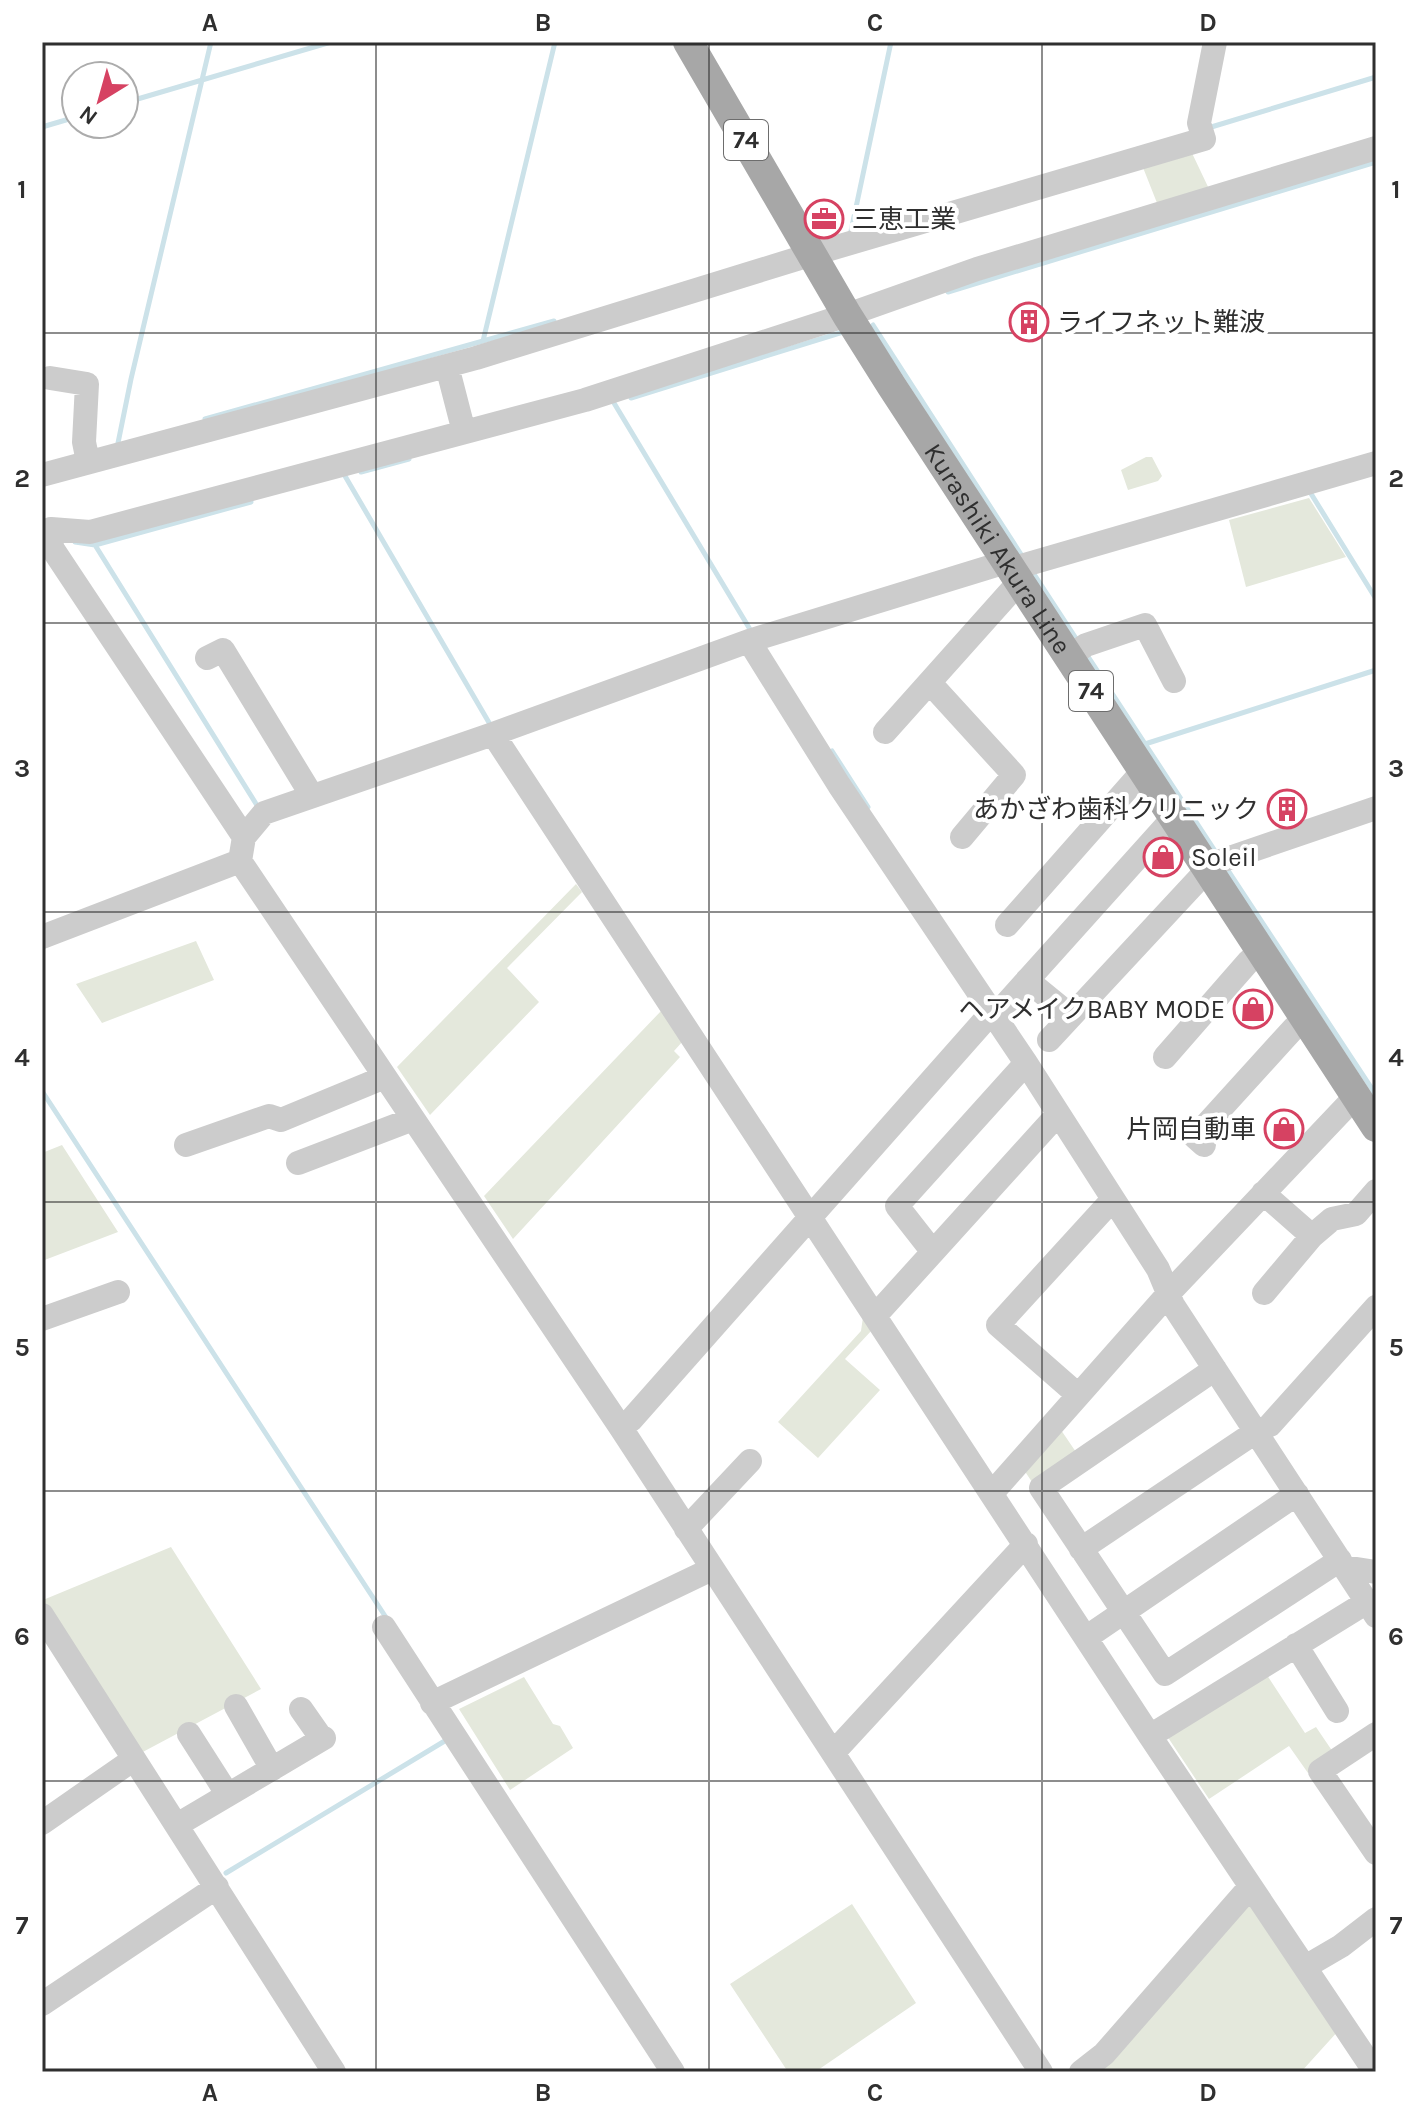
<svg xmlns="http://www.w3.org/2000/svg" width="1418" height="2114" viewBox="0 0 1418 2114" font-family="Karla,'Noto Sans JP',sans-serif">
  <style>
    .green { fill: #e4e8dc }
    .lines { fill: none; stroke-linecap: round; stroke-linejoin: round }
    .stream { stroke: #cce2e9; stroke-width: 5 }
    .minor { stroke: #ccc; stroke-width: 24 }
    .major { stroke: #a7a7a7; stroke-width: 30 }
    .grid { fill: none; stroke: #2f2f2f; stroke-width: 2; stroke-opacity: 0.55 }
    .labels { text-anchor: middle; stroke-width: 8; stroke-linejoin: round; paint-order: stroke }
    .shield { fill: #fff; stroke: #6d6d6d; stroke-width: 2 }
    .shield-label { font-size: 24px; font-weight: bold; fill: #2f2f2f }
    .poi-label { font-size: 26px; fill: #2f2f2f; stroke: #fff; text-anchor: start }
    .street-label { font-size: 26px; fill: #2f2f2f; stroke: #fff }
    .neatline { fill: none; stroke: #2f2f2f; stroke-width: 3 }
    .grid-label { font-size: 26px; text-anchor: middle; font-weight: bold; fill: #2f2f2f }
  </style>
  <rect width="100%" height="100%" fill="#fff"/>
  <path class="green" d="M 1191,151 L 1210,191 L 1159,208 L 1142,165 Z
    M 1146,457 L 1152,457 L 1162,476 L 1158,481 L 1128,490 L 1121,470 Z
    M 1309,498 L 1346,557 L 1246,587 L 1229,520 Z
    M 576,884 L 582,892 L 507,968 L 539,1002 L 430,1115 L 397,1067 Z
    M 196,941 L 214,980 L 102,1023 L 76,984 Z
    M 661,1011 L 683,1041 L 674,1051 L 680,1057 L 513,1239 L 484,1196 Z
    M 62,1145 L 118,1232 L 42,1261 L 42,1153 Z
    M 863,1317 L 872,1330 L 845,1359 L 880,1390 L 818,1458 L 778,1422 L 861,1331 Z
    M 1061,1430 L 1078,1455 L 1034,1485 L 1024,1470 Z
    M 171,1547 L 261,1689 L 139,1754 L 43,1600 Z
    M 1265,1672 L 1305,1733 L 1316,1727 L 1335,1755 L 1308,1773 L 1289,1746 L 1209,1799 L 1167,1736 Z
    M 524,1677 L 553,1724 L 560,1726 L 573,1748 L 510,1790 L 459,1709 Z
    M 852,1904 L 916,2003 L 815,2072 L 788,2072 L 730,1984 Z
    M 1246,1904 L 1257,1906 L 1339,2030 L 1301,2072 L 1093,2072 Z"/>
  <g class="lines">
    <path class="stream" d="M 124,103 L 331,42
      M 42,127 L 76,117
      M 1208,128 L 1376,77
      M 851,231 L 891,42
      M 948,292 L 1376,162
      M 873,325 L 1024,559
      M 483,341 L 555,42
      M 631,398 L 843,332
      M 614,403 L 751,631
      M 205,419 L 554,321
      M 118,443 L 131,379 L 211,42
      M 361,472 L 409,459
      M 345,476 L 491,726
      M 1310,492 L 1376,599
      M 75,542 L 95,545 L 251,502
      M 95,545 L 258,807
      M 1032,571 L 1079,643
      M 1087,655 L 1217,854
      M 1145,744 L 1376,670
      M 832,751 L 868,807
      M 1225,866 L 1376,1095
      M 42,1091 L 387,1619
      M 226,1873 L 448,1739"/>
    <path class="minor" d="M 447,366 L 464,432
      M 50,378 L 87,384 L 84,442 L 88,462
      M 42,475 L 476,358 L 813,254 L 1204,139 L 1199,123 L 1215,42
      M 1006,562 L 749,641 L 493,734 L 264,813 L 244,837 L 240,861 L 621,1428 L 1041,2072
      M 1011,569 L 1376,463
      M 749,641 L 839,785 L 1026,1063 L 1158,1269 L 1173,1305 L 1376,1616
      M 1068,657 L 1086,645 L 1145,625 L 1174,681
      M 207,658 L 223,650 L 312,796
      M 930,683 L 1014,775 L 962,837
      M 885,732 L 1019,582
      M 493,734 L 1150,1736 L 1375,2072
      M 244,837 L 52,548 L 51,529 L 90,532 L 585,400 L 847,315 L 977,269 L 1376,148
      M 1206,866 L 1376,808
      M 1007,925 L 1143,771
      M 42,937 L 240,861
      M 1027,980 L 1071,1016
      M 1049,1040 L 1208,869
      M 1165,1057 L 1249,961 L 1261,950
      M 186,1145 L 269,1116 L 281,1120 L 385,1077
      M 1204,1145 L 1195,1137 L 1294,1028 L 1306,1020
      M 298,1163 L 413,1119
      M 1263,1193 L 1312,1236 L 1264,1293
      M 1312,1236 L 1332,1219 L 1356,1214 L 1376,1191
      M 933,1252 L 897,1206 L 1026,1063
      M 875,1316 L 1058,1114
      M 42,1319 L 118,1292
      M 1215,1369 L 1041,1488 L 1165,1674 L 1340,1560
      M 1078,1395 L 998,1325 L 1113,1199
      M 1270,1425 L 1376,1307
      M 621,1428 L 631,1420 L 991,1013 L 1005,1005 L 1174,817
      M 992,1493 L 1169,1293 L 1356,1096
      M 686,1529 L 750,1461
      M 1081,1549 L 1257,1431
      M 1344,1567 L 1376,1572
      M 42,1615 L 334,2072
      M 384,1627 L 673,2072
      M 1087,1637 L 1297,1494
      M 1296,1645 L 1337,1711
      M 432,1703 L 712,1569
      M 236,1706 L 272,1769
      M 301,1709 L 322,1739
      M 189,1734 L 228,1795
      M 1376,1734 L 1320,1771 L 1376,1853
      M 1150,1736 L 1367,1602
      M 833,1753 L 1026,1544
      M 42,1823 L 134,1759
      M 177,1825 L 324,1738
      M 1305,1967 L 1341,1946 L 1376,1919
      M 42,2004 L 217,1887
      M 1081,2072 L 1104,2054 L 1250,1887"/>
    <path class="major" id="s1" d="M 688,42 L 847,315 L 891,385 L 1376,1127"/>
  </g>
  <path class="grid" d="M 376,42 L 376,2072M 709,42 L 709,2072M 1042,42 L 1042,2072M 42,333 L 1376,333M 42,623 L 1376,623M 42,912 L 1376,912M 42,1202 L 1376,1202M 42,1491 L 1376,1491M 42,1781 L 1376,1781"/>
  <defs>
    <symbol id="office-ring" viewBox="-11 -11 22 22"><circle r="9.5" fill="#fff" stroke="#d64262" stroke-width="1.5"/><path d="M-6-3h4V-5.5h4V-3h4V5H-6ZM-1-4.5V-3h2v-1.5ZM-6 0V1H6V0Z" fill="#d64262"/></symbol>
    <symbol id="building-ring" viewBox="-11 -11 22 22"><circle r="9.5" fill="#fff" stroke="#d64262" stroke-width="1.5"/><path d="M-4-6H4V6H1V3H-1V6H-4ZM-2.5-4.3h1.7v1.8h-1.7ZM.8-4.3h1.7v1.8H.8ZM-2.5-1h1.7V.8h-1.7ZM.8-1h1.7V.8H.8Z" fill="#d64262"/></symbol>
    <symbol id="shop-ring" viewBox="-11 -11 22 22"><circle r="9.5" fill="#fff" stroke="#d64262" stroke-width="1.5"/><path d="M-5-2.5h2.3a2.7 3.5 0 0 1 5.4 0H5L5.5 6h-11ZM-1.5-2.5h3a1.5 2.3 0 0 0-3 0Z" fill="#d64262"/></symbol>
  </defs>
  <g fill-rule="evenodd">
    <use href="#office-ring" x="802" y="197" width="44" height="44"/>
    <use href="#building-ring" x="1007" y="300" width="44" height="44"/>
    <use href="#building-ring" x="1265" y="787" width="44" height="44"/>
    <use href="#shop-ring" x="1141" y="835" width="44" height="44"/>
    <use href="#shop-ring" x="1231" y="987" width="44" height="44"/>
    <use href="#shop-ring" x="1262" y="1107" width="44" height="44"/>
  </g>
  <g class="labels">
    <g class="shield">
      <rect x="724" y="120" width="44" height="40" rx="6"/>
      <rect x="1069" y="671" width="44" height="40" rx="6"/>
    </g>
    <g class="shield-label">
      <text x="746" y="148">74</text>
      <text x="1091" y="699">74</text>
    </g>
    <g class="poi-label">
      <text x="852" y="228">三恵工業</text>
      <text x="1057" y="331">ライフネット難波</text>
      <text x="1259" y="818" text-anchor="end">あかざわ歯科クリニック</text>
      <text x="1191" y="866">Soleil</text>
      <text x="1225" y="1018" text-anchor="end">ヘアメイクBABY MODE</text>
      <text x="1256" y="1138" text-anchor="end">片岡自動車</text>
    </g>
    <g class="street-label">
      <text dy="9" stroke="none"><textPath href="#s1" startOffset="594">Kurashiki Akura Line</textPath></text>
    </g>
  </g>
  <rect width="1418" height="2114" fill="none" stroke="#ffffff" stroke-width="88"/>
  <g transform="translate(100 100) rotate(217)"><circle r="38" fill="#ffffff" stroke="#acacac" stroke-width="2"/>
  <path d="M0-6L14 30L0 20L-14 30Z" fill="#d64262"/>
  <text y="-12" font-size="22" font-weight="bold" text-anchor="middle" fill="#2f2f2f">N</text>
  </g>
  <rect x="44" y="44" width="1330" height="2026" class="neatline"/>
  <g class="grid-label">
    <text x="210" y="31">A</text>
    <text x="543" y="31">B</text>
    <text x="875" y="31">C</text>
    <text x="1208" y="31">D</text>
    <text x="22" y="198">1</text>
    <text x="1396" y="198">1</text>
    <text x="22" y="487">2</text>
    <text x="1396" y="487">2</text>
    <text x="22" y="777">3</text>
    <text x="1396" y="777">3</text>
    <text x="22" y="1066">4</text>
    <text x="1396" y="1066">4</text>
    <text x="22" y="1356">5</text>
    <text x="1396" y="1356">5</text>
    <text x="22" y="1645">6</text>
    <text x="1396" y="1645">6</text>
    <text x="22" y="1934">7</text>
    <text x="1396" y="1934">7</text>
    <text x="210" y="2101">A</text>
    <text x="543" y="2101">B</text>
    <text x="875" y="2101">C</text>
    <text x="1208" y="2101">D</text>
  </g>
</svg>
